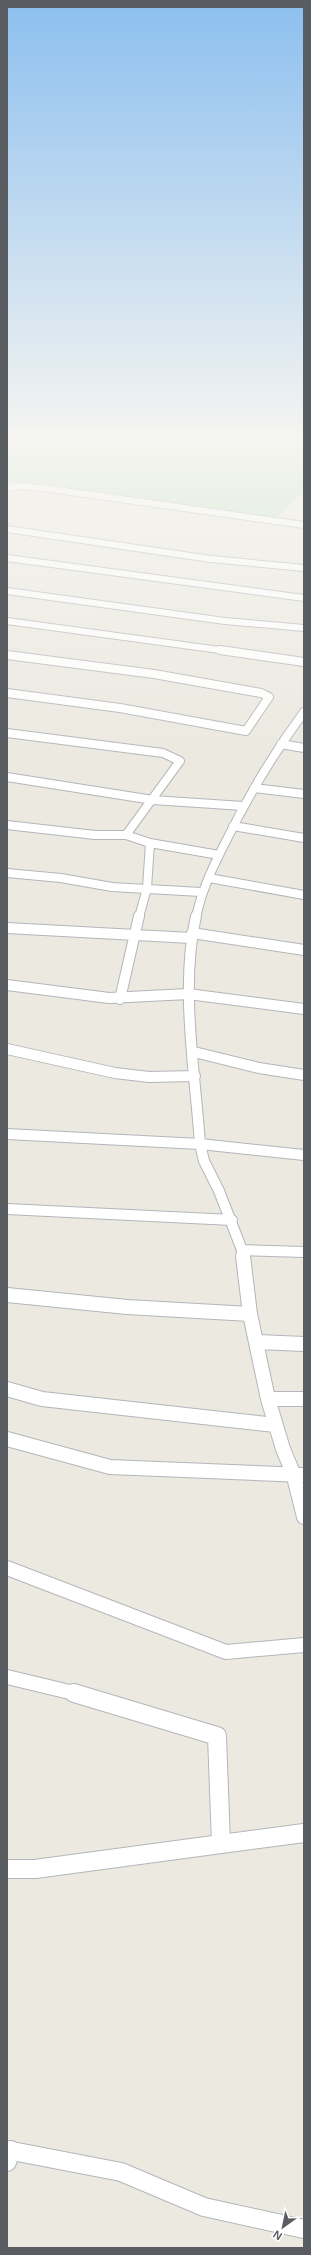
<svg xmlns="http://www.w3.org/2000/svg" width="311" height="2255" viewBox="0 0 311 2255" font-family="Arial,sans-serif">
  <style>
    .green { fill: #bde1bf }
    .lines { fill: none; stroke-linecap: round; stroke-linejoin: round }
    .minor-far4-casing { stroke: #b3b6ba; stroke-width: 8 }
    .minor-far3-casing { stroke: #b3b6ba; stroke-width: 10 }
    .minor-far2-casing { stroke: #b3b6ba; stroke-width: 12 }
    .minor-far1-casing { stroke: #b3b6ba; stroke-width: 16 }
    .minor-casing { stroke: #b3b6ba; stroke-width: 20 }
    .minor-far4 { stroke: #fff; stroke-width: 6 }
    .minor-far3 { stroke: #fff; stroke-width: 8 }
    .minor-far2 { stroke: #fff; stroke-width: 10 }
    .minor-far1 { stroke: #fff; stroke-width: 14 }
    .minor { stroke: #fff; stroke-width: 18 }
  </style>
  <rect width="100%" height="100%" fill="#ebe9e0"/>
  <path class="green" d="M 7,444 L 304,444 L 304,491 L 276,518 L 7,481 Z"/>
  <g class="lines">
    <defs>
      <path id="minor-far4" d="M 7,488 L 19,486 L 50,489 L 304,525
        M 7,529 L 211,559 L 304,568
        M 7,558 L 304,598
        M 7,591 L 225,621 L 304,628
        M 7,621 L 227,651"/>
      <path id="minor-far3" d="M 220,650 L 304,662
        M 7,655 L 154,674 L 261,693 L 269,697 L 246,731 L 120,708 L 7,693
        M 7,733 L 163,753 L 180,761 L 126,835
        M 281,744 L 304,748
        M 7,777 L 153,800 L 243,806
        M 254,788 L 304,794
        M 7,825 L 95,835 L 126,835 L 150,843 L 147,888 L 139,917
        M 233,826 L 304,838
        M 150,843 L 219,855
        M 7,873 L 61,878 L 112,887 L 201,892
        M 209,878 L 304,895
        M 196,917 C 202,889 212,869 225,843 C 248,796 273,754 304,712"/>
      <path id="minor-far2" d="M 196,916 C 180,986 195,1072 200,1144 L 204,1161 L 219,1191 L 242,1250 L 243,1257
        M 7,928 L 191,938
        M 192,933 L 304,950
        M 7,985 L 109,998 L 188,994 L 304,1009
        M 120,999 L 139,916
        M 7,1049 L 115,1073 L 149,1077 L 195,1076
        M 194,1052 L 259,1068 L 304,1075
        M 7,1134 L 200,1144 L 304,1155
        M 7,1209 L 232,1220
        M 242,1250 L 304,1252"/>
      <path id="minor-far1" d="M 243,1256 L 250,1314 L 268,1399 L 283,1449 L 293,1473 L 304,1517
        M 7,1295 L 127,1307 L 250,1314
        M 258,1342 L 304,1344
        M 7,1389 L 42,1399 L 275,1425
        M 268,1399 L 304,1399
        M 7,1439 L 110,1467 L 304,1475
        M 7,1568 L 226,1652 L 304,1645
        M 7,1677 L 78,1694"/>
      <path id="minor" d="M 74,1693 L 217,1736 L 221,1844 L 304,1833
        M 7,1869 L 35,1869 L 221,1844
        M 7,2150 L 121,2172 L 204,2207 L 304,2229
        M 7,2162 L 11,2150"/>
    </defs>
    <use href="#minor-far4" class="minor-far4-casing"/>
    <use href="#minor-far3" class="minor-far3-casing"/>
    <use href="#minor-far2" class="minor-far2-casing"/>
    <use href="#minor-far1" class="minor-far1-casing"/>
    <use href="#minor" class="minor-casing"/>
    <use href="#minor-far4" class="minor-far4"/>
    <use href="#minor-far3" class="minor-far3"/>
    <use href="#minor-far2" class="minor-far2"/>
    <use href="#minor-far1" class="minor-far1"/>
    <use href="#minor" class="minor"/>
  </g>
  <linearGradient id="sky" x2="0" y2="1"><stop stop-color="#8cbfef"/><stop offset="0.58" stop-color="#f6f5f1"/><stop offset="1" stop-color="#f6f5f1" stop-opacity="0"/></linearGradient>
  <rect width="311" height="760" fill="url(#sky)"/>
  <rect width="311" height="2255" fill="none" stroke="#595c60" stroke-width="16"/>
  <g transform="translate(283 2227) rotate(213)" stroke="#ffffff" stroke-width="3" paint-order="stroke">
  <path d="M0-3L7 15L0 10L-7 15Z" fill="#595c60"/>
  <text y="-6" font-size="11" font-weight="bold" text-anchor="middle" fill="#595c60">N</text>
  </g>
</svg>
